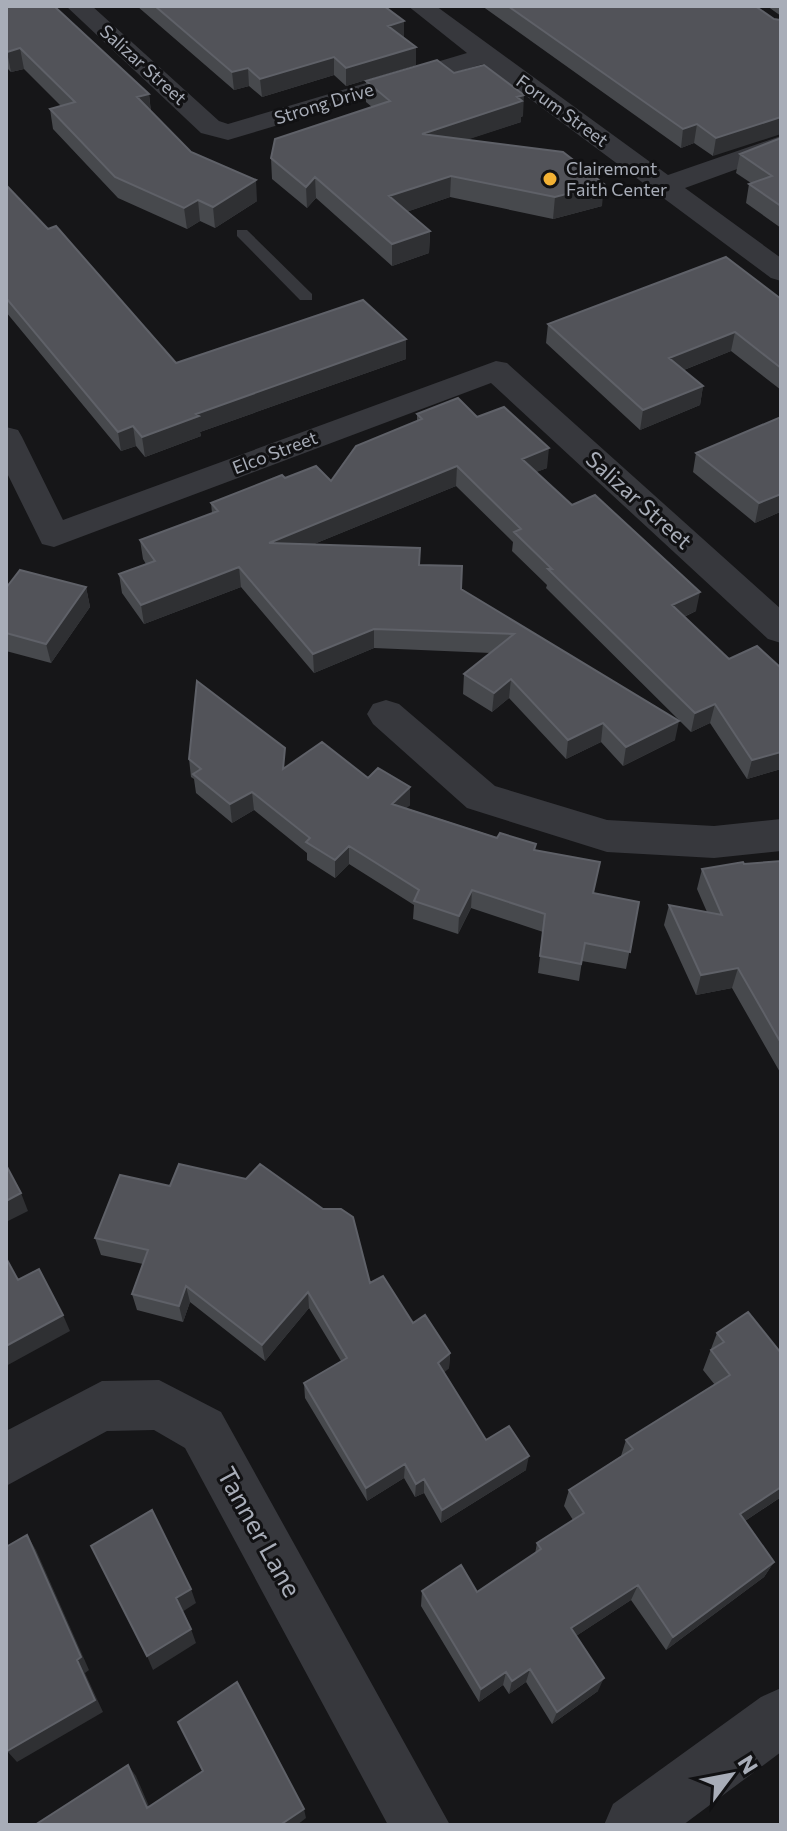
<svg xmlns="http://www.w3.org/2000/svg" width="787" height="1831" viewBox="0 0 787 1831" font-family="Commissioner,sans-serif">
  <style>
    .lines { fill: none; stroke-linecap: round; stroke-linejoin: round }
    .lane { fill: #37383d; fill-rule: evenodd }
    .street { fill: #37383d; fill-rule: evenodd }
    .wall { fill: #47494d }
    .shaded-wall { fill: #2f3033 }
    .building { fill: #525359; stroke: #5f6168; stroke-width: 2 }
    .poi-dot { fill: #f2b134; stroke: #111113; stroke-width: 3 }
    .labels { text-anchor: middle; stroke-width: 6; stroke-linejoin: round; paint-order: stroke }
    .far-street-label { font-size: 18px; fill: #a8adb8; stroke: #111113 }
    .far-poi-label { font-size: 18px; fill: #a8adb8; stroke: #111113; text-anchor: start }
    .street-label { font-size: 22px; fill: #a8adb8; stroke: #111113 }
    .near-street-label { font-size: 26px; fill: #a8adb8; stroke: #111113 }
  </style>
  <rect width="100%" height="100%" fill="#161618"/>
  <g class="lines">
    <path class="lane" d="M 237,230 L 247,230 L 312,294 L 312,300 L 300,300 L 237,236 Z"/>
    <path class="street" d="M 66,6 L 92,6 L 219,121 L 228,124 L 467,53 L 408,6 L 436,6 L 668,175 L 781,136 L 781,153 L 685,188 L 781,258 L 781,281 L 771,278 L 483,64 L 228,140 L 201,133 Z
      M 496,361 L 507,363 L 781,609 L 781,643 L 768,639 L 491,383 L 54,547 L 42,544 L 6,471 L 6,427 L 18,430 L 22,437 L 63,520 Z
      M 386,700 L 399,704 L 495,786 L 607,820 L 714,826 L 781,819 L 781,851 L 714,858 L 607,852 L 467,808 L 373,724 L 367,714 L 373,704 Z
      M 159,1380 L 221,1412 L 450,1825 L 388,1825 L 185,1448 L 154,1430 L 107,1431 L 6,1486 L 6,1431 L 102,1381 Z
      M 781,1688 L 781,1752 L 683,1825 L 604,1825 L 613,1804 L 761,1697 Z"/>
  </g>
  <path class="wall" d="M 6,6 L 149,94 L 151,112 L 191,152 L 257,201 L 215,228 L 200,221 L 187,229 L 118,198 L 53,129 L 50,109 L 61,106 L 24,69 L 11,72 L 6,67 Z
    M 137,6 L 384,6 L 404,38 L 416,65 L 346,86 L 334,75 L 262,97 L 249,86 L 234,90 Z
    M 482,6 L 755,6 L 713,156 L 694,143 L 681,148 Z
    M 767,6 L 781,6 L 781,16 Z
    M 454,73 L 523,116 L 521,117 L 521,122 L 468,139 L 602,206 L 553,219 L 450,197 L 406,212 L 430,231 L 429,253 L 392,266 L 316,198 L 307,208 L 272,179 L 271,158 L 372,107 L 366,102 L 366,81 Z
    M 781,138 L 781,228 L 746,203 L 749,184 L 751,183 L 736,173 L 740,154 Z
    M 6,185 L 176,363 L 406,339 L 406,359 L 200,432 L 201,436 L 145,457 L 136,446 L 121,451 L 6,312 Z
    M 781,299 L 781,390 L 731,351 L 684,370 L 703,386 L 700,405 L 640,430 L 546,343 L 548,324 Z
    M 417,414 L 477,417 L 547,468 L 536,472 L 572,505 L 696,611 L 684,617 L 729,659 L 781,668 L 781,769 L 747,779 L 710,723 L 691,732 L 546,588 L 547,585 L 512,551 L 513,542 L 456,486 L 314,544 L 420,565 L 461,589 L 675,740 L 623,766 L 601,742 L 566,759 L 509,698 L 492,712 L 463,694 L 464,674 L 491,653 L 374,648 L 314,673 L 241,587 L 144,624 L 122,593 L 119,574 L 146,564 L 143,559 L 140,540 L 212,513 L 211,503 L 285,478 L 331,481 L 417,421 Z
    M 781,417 L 781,513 L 780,512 L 755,523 L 693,472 L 696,453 Z
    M 86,587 L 90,607 L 51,663 L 6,651 L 6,588 Z
    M 189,759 L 286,767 L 368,778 L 410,787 L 410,805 L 406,808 L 536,850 L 594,893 L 639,902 L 626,969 L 582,961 L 579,981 L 538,973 L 543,932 L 471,908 L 458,934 L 413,919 L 414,905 L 349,864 L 335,878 L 307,860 L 307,853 L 254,810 L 232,823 L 196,793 L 194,779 L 191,777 Z
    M 781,861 L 781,1074 L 732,988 L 696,995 L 664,925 L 669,905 L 707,912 L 697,889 L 702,869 Z
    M 95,1238 L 370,1283 L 413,1323 L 450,1353 L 449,1368 L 443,1373 L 486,1440 L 526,1470 L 441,1523 L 424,1493 L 415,1497 L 404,1478 L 367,1501 L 305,1398 L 304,1383 L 341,1361 L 309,1308 L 265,1361 L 190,1302 L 183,1322 L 137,1310 L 132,1294 L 143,1264 L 101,1255 Z
    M 717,1333 L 781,1353 L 781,1497 L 745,1521 L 774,1562 L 764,1577 L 666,1650 L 631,1600 L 576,1636 L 598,1691 L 552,1724 L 526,1682 L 509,1694 L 503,1685 L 479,1702 L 421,1606 L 422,1591 L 477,1592 L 535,1554 L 537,1543 L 573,1520 L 564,1506 L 569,1490 L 621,1456 L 626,1440 L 715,1385 L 703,1370 Z"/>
  <path class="shaded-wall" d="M 404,21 L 404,39 L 388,26 Z
    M 416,47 L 416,65 L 346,86 L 346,68 Z
    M 20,48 L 24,69 L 11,72 L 7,52 Z
    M 334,57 L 334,75 L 262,97 L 260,79 Z
    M 248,68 L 249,86 L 234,90 L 232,72 Z
    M 149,94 L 151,114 L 137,97 Z
    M 524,95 L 523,116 L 521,117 L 521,122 L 421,155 L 422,134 Z
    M 781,117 L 781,134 L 713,156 L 716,138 Z
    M 697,124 L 694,143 L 681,148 L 683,129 Z
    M 451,176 L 450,197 L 389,218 L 389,196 Z
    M 315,177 L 316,198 L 307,208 L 306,187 Z
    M 256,180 L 257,201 L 215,228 L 213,207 Z
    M 604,184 L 602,206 L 553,219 L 555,197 Z
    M 198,200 L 200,221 L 187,229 L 184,208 Z
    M 430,231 L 429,253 L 392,266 L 392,244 Z
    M 735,332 L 731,351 L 666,377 L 669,358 Z
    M 406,339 L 406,359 L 200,432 L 201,436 L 145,457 L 142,437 L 196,414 Z
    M 703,386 L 700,405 L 640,430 L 643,410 Z
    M 133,426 L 136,446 L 121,451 L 118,432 Z
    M 549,448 L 547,468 L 521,478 L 522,459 Z
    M 457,466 L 456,486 L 270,562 L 269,543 Z
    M 781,494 L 780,512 L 755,523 L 759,503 Z
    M 239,567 L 241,587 L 144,624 L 141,605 Z
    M 86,587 L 90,607 L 51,663 L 46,644 Z
    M 700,592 L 696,611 L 668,624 L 672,605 Z
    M 374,629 L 374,648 L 314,673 L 313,654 Z
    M 511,679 L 509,698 L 492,712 L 494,693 Z
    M 715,704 L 710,723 L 691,732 L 695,713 Z
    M 679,721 L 675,740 L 623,766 L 626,747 Z
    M 603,723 L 601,742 L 566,759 L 568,740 Z
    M 781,752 L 781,769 L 747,779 L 752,760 Z
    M 410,787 L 410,805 L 392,822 L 392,804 Z
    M 252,792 L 254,810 L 232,823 L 230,804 Z
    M 349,846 L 349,864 L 335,878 L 335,860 Z
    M 472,890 L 471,908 L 458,934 L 459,916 Z
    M 738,968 L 732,988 L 696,995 L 701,975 Z
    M 21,1193 L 28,1211 L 6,1222 L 6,1201 Z
    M 186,1286 L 190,1302 L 183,1322 L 179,1306 Z
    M 308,1292 L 309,1308 L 265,1361 L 262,1345 Z
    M 63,1315 L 70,1331 L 6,1366 L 6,1346 Z
    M 450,1353 L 449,1368 L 437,1379 L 438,1363 Z
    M 529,1456 L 526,1470 L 441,1523 L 442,1510 Z
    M 405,1464 L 404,1478 L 367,1501 L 366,1488 Z
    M 424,1479 L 424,1493 L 415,1497 L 416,1484 Z
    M 781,1487 L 781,1497 L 731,1530 L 740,1514 Z
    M 27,1535 L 36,1550 L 89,1670 L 85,1673 L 103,1712 L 17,1762 L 7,1751 L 77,1660 Z
    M 774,1562 L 764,1577 L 666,1650 L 673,1637 Z
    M 638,1585 L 631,1600 L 567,1642 L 571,1628 Z
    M 191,1589 L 196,1603 L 182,1612 L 176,1598 Z
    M 191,1629 L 196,1643 L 153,1670 L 147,1656 Z
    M 530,1669 L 526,1682 L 509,1694 L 512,1681 Z
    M 506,1672 L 503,1685 L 479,1702 L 481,1689 Z
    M 604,1678 L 598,1691 L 552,1724 L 557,1712 Z
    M 128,1765 L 136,1776 L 154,1818 L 147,1808 Z
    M 304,1809 L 306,1818 L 297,1825 L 280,1825 Z"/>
  <path class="building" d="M 6,6 L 54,6 L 149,94 L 137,97 L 191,152 L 256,180 L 213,207 L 198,200 L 184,208 L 115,177 L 50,109 L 75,102 L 20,48 L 7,52 L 6,50 Z
    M 155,6 L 384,6 L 404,21 L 388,26 L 416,47 L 346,68 L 334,57 L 260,79 L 248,68 L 232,72 Z
    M 508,6 L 755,6 L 774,19 L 781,20 L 781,117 L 716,138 L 697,124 L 683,129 Z
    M 437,60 L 454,73 L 484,65 L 524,95 L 517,97 L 522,101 L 422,134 L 563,152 L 604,184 L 555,197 L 451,176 L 389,196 L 430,231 L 392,244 L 315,177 L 306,187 L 271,158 L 275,139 L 390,101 L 366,81 Z
    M 781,138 L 781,206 L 749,184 L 772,176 L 740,154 Z
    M 6,185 L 48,229 L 56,226 L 176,363 L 363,300 L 406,339 L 196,414 L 199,416 L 142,437 L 133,426 L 118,432 L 6,298 Z
    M 726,257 L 781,299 L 781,368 L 735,332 L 669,358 L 703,386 L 643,410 L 548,324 Z
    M 458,398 L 477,417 L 504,407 L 549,448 L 522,459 L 572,505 L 595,495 L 700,592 L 672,605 L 729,659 L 757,646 L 781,668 L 781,752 L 752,760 L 715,704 L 695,713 L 548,569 L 552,569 L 514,532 L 521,529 L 457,466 L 269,543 L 420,548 L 419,565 L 462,566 L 461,589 L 679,721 L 626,747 L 603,723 L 568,740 L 511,679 L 494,693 L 464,674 L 514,634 L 374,629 L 313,654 L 239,567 L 141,605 L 119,574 L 155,561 L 140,540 L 218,511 L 211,503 L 282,475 L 285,478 L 316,466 L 331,481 L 356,446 L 422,419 L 417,414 Z
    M 781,417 L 781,494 L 759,503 L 696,453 Z
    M 20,570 L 86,587 L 46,644 L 6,633 L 6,588 Z
    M 197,681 L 285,748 L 283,769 L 322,742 L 368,778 L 378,768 L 410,787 L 392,804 L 497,838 L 500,833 L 536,844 L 534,850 L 600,862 L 593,893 L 639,902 L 630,952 L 585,943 L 581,964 L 540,956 L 545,914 L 472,890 L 459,916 L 414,901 L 419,890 L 349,846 L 335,860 L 306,842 L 310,838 L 252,792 L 230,804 L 193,774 L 201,769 L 189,759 Z
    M 781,861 L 781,1043 L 738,968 L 701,975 L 669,905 L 722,915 L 702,869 L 743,862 L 744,864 Z
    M 179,1164 L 246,1179 L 260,1164 L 323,1209 L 341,1209 L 353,1217 L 370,1283 L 383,1276 L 413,1323 L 425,1315 L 450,1353 L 438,1363 L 486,1440 L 509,1426 L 529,1456 L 442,1510 L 424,1479 L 416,1484 L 405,1464 L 366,1488 L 304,1383 L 347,1358 L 308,1292 L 262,1345 L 186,1286 L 179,1306 L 132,1294 L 148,1250 L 95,1238 L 120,1175 L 170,1186 Z
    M 6,1165 L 21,1193 L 6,1201 Z
    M 6,1258 L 18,1280 L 39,1269 L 63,1315 L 6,1346 Z
    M 748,1312 L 781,1353 L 781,1487 L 740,1514 L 774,1562 L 673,1637 L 638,1585 L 571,1628 L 604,1678 L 557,1712 L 530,1669 L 512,1681 L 506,1672 L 481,1689 L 422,1591 L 461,1565 L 477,1592 L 541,1549 L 537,1543 L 584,1513 L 569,1490 L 633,1449 L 626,1440 L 730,1375 L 711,1350 L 724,1342 L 717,1333 Z
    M 152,1510 L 191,1589 L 176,1598 L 191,1629 L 147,1656 L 91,1546 Z
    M 27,1535 L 81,1657 L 77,1660 L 95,1700 L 7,1751 L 6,1547 Z
    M 237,1682 L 304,1809 L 280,1825 L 35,1825 L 128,1765 L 147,1808 L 203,1771 L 178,1722 Z"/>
  <circle class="poi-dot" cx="550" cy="179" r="8"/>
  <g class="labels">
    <g class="far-street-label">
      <text transform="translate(143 65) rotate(42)" y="6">Salizar Street</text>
      <text transform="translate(324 104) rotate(-17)" y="6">Strong Drive</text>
      <text transform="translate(562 111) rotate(36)" y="6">Forum Street</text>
      <text transform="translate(275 453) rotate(-21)" y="6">Elco Street</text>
    </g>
    <g class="far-poi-label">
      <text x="566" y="175">Clairemont<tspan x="566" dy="21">Faith Center</tspan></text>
    </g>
    <g class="street-label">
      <text transform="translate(639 500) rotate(42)" y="8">Salizar Street</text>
    </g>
    <g class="near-street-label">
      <text transform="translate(259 1532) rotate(61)" y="9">Tanner Lane</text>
    </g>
  </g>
  <rect width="787" height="1831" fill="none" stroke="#a8adb8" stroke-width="16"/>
  <g transform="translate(731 1775) rotate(58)" stroke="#111113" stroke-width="6" paint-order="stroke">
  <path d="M0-6L14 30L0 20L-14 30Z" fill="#a8adb8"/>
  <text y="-12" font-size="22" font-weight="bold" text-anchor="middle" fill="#a8adb8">N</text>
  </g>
</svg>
